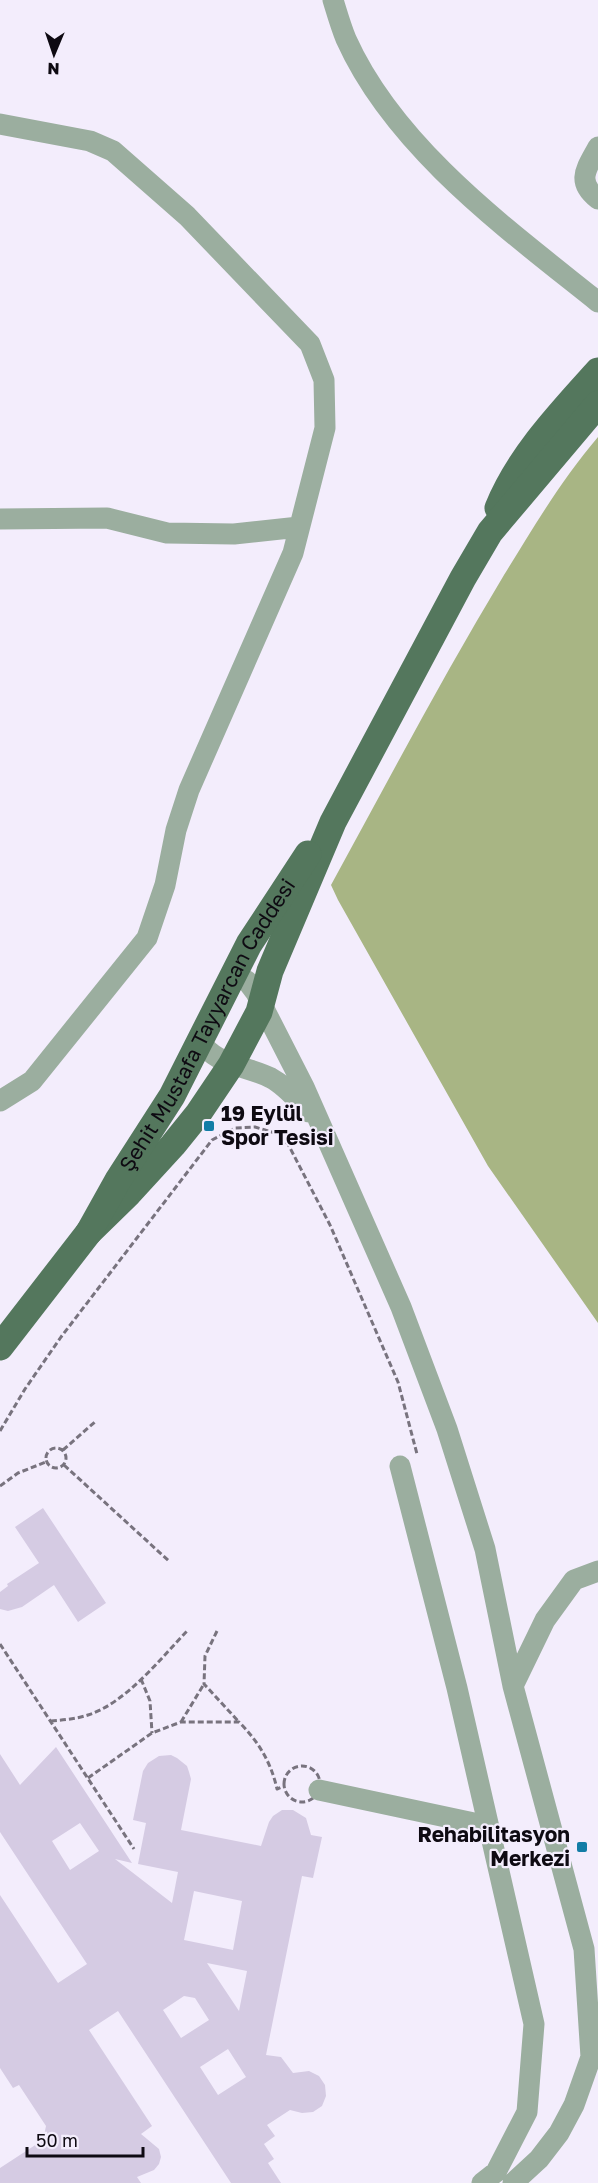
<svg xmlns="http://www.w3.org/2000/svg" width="598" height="2183" viewBox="0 0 598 2183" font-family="'Golos Text',sans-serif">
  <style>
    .forest { fill: #a8b584 }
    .building { fill: #d5cbe3; fill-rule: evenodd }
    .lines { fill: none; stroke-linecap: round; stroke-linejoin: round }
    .path { stroke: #78737e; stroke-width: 3; stroke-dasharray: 6 3; stroke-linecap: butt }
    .minor { stroke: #9bae9f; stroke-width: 21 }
    .major { stroke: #54775d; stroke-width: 27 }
    .poi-dot { fill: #127da6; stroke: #f3edfc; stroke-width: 2 }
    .labels { text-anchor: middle; stroke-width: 4.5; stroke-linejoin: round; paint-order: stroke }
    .street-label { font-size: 21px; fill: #0e0a12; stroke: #f3edfc }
    .poi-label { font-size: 21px; font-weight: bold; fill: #0e0a12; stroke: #f3edfc; text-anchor: start }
  </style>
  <rect width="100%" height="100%" fill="#f3edfc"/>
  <path class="forest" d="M 598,437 L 598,1323 L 488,1166 L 338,900 L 331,885 C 388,781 443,676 504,575 C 533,528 562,479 598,437 Z"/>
  <path class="building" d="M 43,1508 L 106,1603 L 78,1622 L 54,1585 L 22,1607 L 8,1611 L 0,1609 L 0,1592 L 8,1586 L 7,1584 L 39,1563 L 15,1527 Z
    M 56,1747 L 132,1863 L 115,1859 L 172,1903 L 178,1872 L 138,1864 L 146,1823 L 133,1820 L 143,1771 L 148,1763 L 159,1756 L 171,1755 L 177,1758 L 187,1766 L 189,1772 L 191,1779 L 181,1830 L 261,1846 L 269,1822 L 273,1816 L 282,1810 L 293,1810 L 306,1818 L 311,1835 L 322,1837 L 313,1878 L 302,1876 L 266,2055 L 281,2057 L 293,2073 L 309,2071 L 319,2076 L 325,2085 L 326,2096 L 322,2106 L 313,2112 L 302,2113 L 290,2110 L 267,2125 L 275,2136 L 264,2144 L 274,2159 L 268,2163 L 281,2183 L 231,2183 L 118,2011 L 89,2030 L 152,2126 L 141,2134 L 159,2149 L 161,2157 L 159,2164 L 154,2170 L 137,2177 L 141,2183 L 0,2183 L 0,2168 L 43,2140 L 46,2126 L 19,2085 L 13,2088 L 0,2068 L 0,1895 L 58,1983 L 87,1964 L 0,1832 L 0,1754 L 20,1785 ZM 80,1823 L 99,1851 L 70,1870 L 52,1841 ZM 194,1891 L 242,1901 L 233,1950 L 184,1940 ZM 207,1963 L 247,1971 L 239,2011 ZM 184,1996 L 195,1998 L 209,2020 L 181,2038 L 163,2010 ZM 228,2049 L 246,2077 L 218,2095 L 200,2067 Z"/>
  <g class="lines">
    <path class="path" d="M 0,1431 L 25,1389 L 61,1337 L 212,1140 L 235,1128 L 255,1127 L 275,1133 L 288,1144 L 330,1225 L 398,1382 L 417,1454
      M46 1458a10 10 0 1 1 20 0a10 10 0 1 1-20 0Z
      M 63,1450 L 96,1421
      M 64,1465 L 170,1562
      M 0,1486 L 18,1473 L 46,1462
      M 217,1631 L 205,1656 L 204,1684 L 239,1722
      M 0,1644 L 134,1849
      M 141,1679 L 150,1701 L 152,1733
      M 51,1721 C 63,1720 76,1719 88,1715 C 126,1703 161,1658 188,1630
      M 181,1722 L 204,1684
      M284 1784a18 18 0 1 1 36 0a18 18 0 1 1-36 0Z
      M 88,1778 L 152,1733 L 181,1722 L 239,1722 C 258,1741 271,1762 277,1789 L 284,1786"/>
    <path class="minor" d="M 333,0 C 337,13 341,27 346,39 C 395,148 507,229 598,302
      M 0,124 L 90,141 L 113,151 L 187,216 L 310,344 L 324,380 L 325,428 L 293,553 L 189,790 L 176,830 L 165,885 L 147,938 L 32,1081 L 0,1101
      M 598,147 C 587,168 575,181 598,199
      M 0,519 L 107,518 L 167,533 L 234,534 L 299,527
      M 232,973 L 247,981 L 256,993 L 304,1087 L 401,1307 L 447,1429 L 485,1549 L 513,1686 L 584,1949 L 591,2057 L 574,2105 L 559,2133 L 539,2159 L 513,2183
      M 199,1039 C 215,1066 245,1065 271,1078 C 286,1086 297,1100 309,1112
      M 400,1466 L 457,1688 L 534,2024 L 527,2112 L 496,2172 L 482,2183
      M 513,1686 L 545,1620 L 574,1580 L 598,1571
      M 319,1790 L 488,1826"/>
    <g class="major">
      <path d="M 498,508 C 519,456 561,412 598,371"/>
      <path d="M 89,1232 L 129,1193 L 173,1145 L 198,1114 L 231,1065 L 259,1012 L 270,971 L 333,822 L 463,578 L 490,532 L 598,404"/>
      <path id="s1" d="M 0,1347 L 89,1232 L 118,1180 L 172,1096 L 249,944 L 308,854"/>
    </g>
  </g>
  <g class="poi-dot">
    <rect x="203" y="1120" width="12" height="12" rx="3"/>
    <rect x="576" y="1841" width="12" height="12" rx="3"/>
  </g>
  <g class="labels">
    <g class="street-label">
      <text dy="7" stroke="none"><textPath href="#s1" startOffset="384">Şehit Mustafa Tayyarcan Caddesi</textPath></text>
    </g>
    <g class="poi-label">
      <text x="221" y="1121">19 Eylül<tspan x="221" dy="24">Spor Tesisi</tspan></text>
      <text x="570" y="1842" text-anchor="end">Rehabilitasyon<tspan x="570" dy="24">Merkezi</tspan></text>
    </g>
  </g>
  <g transform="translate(54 54) rotate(182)" stroke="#f3edfc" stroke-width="4.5" paint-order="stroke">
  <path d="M0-4.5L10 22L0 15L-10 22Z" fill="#0e0a12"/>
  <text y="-9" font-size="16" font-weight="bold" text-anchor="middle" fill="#0e0a12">N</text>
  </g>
  <path d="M27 2147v9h116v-9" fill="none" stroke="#0e0a12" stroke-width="3"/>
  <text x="36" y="2147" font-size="18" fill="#0e0a12" stroke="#f3edfc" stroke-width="4.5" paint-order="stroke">50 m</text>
</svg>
